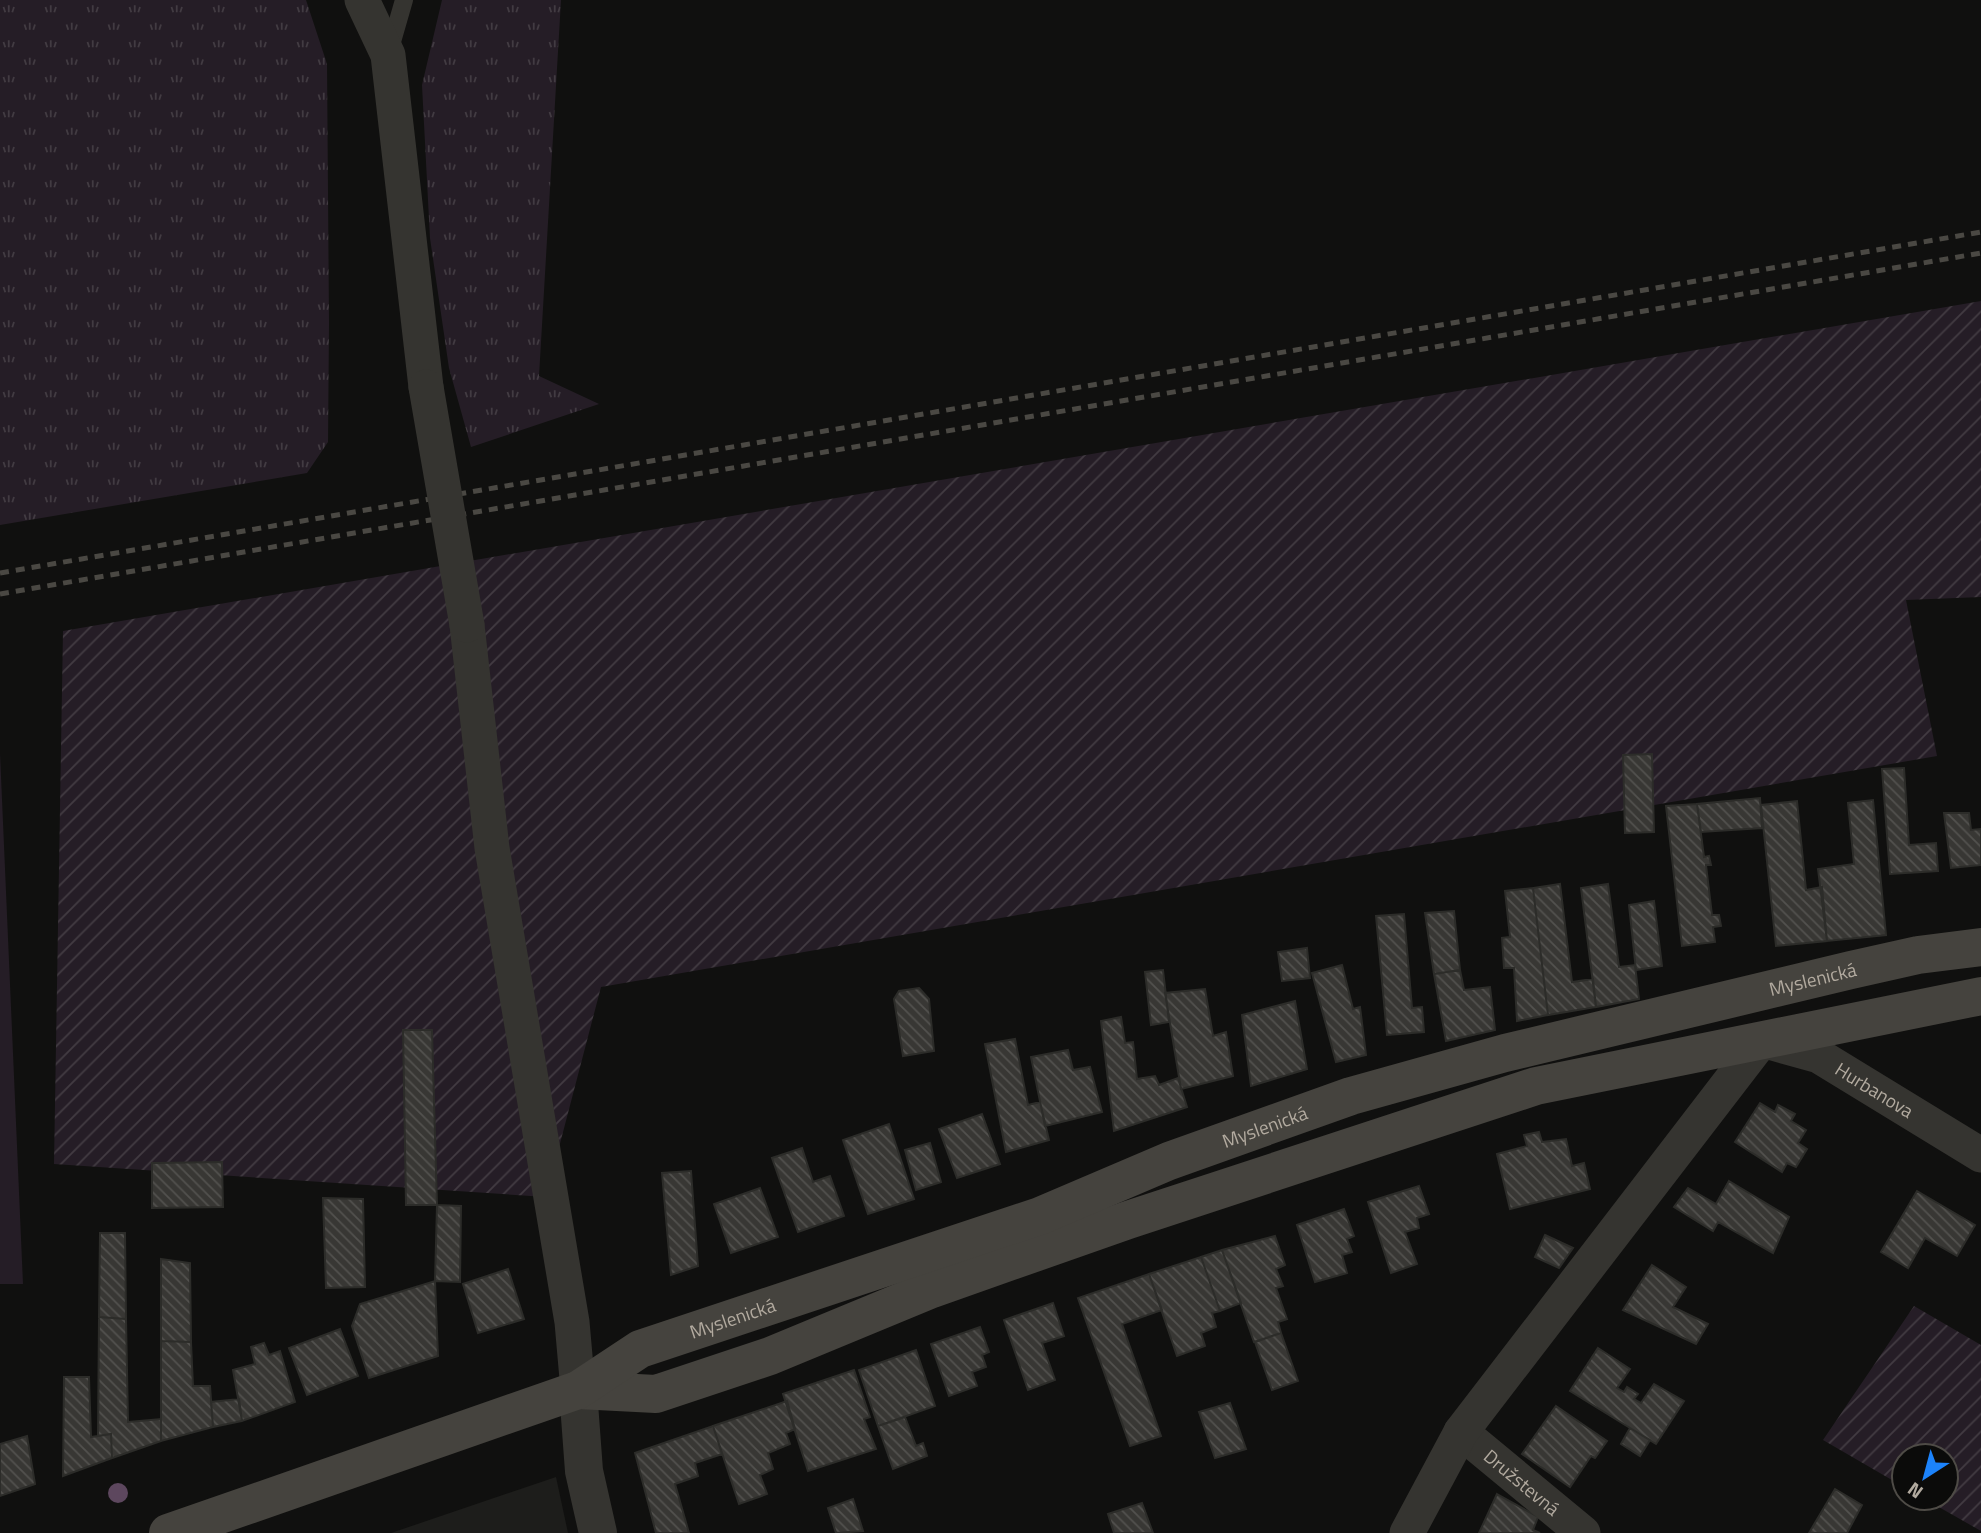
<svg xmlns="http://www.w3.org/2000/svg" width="1981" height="1533" viewBox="0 0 1981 1533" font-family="'Titillium Web',sans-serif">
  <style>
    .built { fill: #1d1d1b }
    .grass { fill: url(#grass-tufts) }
    .garden { fill: url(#garden-furrows) }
    .pitch { fill: #251d26 }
    .building { fill: url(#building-back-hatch); stroke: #2c2c29; stroke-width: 2 }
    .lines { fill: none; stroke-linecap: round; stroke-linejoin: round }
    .service { stroke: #353430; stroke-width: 18 }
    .minor { stroke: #353430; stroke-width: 35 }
    .tertiary { stroke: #353430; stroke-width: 38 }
    .secondary { stroke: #45433e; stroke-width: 38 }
    .rail { stroke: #4a4843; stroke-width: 5; stroke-dasharray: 9 7; stroke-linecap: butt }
    .minor-bridge { stroke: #353430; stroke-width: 35 }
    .tree { fill: #5d475e }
    .labels { text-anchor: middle; stroke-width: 5; stroke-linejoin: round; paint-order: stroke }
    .street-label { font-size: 19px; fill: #b2aa9f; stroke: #0b0b0a }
  </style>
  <defs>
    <pattern id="grass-tufts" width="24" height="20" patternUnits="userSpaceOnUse" patternTransform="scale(1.75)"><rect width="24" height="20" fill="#251d26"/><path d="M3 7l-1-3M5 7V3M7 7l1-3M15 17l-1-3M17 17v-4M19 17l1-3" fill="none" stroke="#423b42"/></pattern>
    <pattern id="garden-furrows" width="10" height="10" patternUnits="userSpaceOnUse" patternTransform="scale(1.75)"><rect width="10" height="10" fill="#251d26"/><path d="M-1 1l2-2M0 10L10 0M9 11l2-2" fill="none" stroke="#423b42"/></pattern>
    <pattern id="building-back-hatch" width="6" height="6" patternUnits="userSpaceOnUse" patternTransform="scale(1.75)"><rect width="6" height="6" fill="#383734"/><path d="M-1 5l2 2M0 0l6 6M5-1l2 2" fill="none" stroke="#52514e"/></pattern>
  </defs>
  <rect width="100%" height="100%" fill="#10100f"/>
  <path class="built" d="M 556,1477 L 568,1533 L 391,1533 Z"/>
  <path class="grass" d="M 0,0 L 306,0 L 327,64 L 329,323 L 328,442 L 307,473 L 0,525 Z
    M 442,0 L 561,0 L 539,376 L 599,404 L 471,447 L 449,368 L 430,238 L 422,85 Z"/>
  <path class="garden" d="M 1981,301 L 1981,597 L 1906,600 L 1937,756 L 601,987 L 546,1197 L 54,1164 L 63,631 Z
    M 1914,1306 L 1981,1345 L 1981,1531 L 1923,1498 L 1946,1498 L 1946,1456 L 1904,1456 L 1904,1487 L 1823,1440 Z"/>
  <path class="pitch" d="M 0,753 L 23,1284 L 0,1284 Z"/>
  <path class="building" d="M 1652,754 L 1654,832 L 1625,833 L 1623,755 Z
    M 1904,768 L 1909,845 L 1936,843 L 1938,871 L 1890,874 L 1882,769 Z
    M 1760,798 L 1762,828 L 1701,832 L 1697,804 Z
    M 1873,800 L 1886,935 L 1827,941 L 1818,869 L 1854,864 L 1848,803 Z
    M 1797,801 L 1806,890 L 1822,887 L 1827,941 L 1776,946 L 1761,805 Z
    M 1697,804 L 1704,857 L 1709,856 L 1711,865 L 1706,865 L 1712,915 L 1719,915 L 1721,926 L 1713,927 L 1715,942 L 1682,946 L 1666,806 Z
    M 1944,813 L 1969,813 L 1971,830 L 1981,829 L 1981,865 L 1951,868 Z
    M 1560,884 L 1572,982 L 1593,979 L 1596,1007 L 1548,1015 L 1533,888 Z
    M 1608,884 L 1619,967 L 1635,965 L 1639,999 L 1596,1007 L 1581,888 Z
    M 1533,888 L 1548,1015 L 1517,1021 L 1514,968 L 1504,968 L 1502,938 L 1510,937 L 1505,891 Z
    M 1654,901 L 1662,966 L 1636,970 L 1629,905 Z
    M 1454,911 L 1460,970 L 1434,974 L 1425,913 Z
    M 1404,914 L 1412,1008 L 1422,1007 L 1424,1032 L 1387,1035 L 1376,916 Z
    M 1307,948 L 1310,978 L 1282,981 L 1278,952 Z
    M 1342,965 L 1353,1009 L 1360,1007 L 1366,1055 L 1336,1062 L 1312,973 Z
    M 1163,970 L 1169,1022 L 1151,1025 L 1145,972 Z
    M 1460,970 L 1464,990 L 1490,987 L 1495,1030 L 1446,1041 L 1434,974 Z
    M 919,988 L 929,999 L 934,1051 L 903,1056 L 894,999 L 899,991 Z
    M 1205,989 L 1213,1036 L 1226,1032 L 1233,1076 L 1181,1089 L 1165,993 Z
    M 1295,1001 L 1307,1069 L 1251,1086 L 1242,1015 Z
    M 1121,1017 L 1125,1043 L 1133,1042 L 1137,1079 L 1155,1076 L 1159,1085 L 1178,1078 L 1187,1107 L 1114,1131 L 1101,1021 Z
    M 403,1030 L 432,1030 L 437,1205 L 406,1205 Z
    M 1015,1039 L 1028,1105 L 1040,1102 L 1049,1140 L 1006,1152 L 985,1044 Z
    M 1068,1050 L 1073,1070 L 1090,1067 L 1102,1112 L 1045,1126 L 1031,1057 Z
    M 1760,1103 L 1775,1112 L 1778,1105 L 1795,1114 L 1791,1121 L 1806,1130 L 1798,1143 L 1807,1149 L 1796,1167 L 1787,1163 L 1782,1172 L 1735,1142 Z
    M 982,1114 L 1000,1164 L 957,1178 L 939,1129 Z
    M 889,1124 L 914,1199 L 868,1214 L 843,1140 Z
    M 1539,1132 L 1542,1142 L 1566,1139 L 1572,1166 L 1584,1163 L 1590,1189 L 1510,1209 L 1497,1154 L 1527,1146 L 1524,1135 Z
    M 930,1143 L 941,1182 L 916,1190 L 905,1150 Z
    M 802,1148 L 813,1182 L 830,1176 L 844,1216 L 798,1232 L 772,1158 Z
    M 222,1162 L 223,1207 L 152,1208 L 152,1163 Z
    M 691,1171 L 698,1266 L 671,1275 L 662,1173 Z
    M 1729,1181 L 1789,1217 L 1773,1253 L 1718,1222 L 1713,1231 L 1674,1207 L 1688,1188 L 1716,1204 Z
    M 1419,1186 L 1429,1214 L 1417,1218 L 1419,1228 L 1405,1232 L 1417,1264 L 1391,1273 L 1368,1202 Z
    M 760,1188 L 778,1237 L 731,1253 L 714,1204 Z
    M 1917,1191 L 1975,1225 L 1957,1256 L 1925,1238 L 1908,1268 L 1881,1252 Z
    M 323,1198 L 363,1199 L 365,1287 L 326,1288 Z
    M 437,1205 L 461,1206 L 460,1282 L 435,1281 Z
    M 1344,1209 L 1354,1236 L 1347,1239 L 1352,1252 L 1342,1255 L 1347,1273 L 1315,1282 L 1297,1225 Z
    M 100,1233 L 125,1233 L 126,1319 L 99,1317 Z
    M 1545,1235 L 1573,1248 L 1559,1268 L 1535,1257 Z
    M 1275,1236 L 1285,1265 L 1276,1269 L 1283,1286 L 1276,1288 L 1287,1319 L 1278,1322 L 1281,1333 L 1254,1342 L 1222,1250 Z
    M 1222,1250 L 1241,1303 L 1220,1311 L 1201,1257 Z
    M 1201,1257 L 1220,1311 L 1212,1313 L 1216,1327 L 1201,1333 L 1205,1346 L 1177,1356 L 1149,1274 Z
    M 161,1259 L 190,1263 L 191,1342 L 161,1341 Z
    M 1652,1265 L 1686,1287 L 1673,1307 L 1708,1324 L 1696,1344 L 1623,1310 Z
    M 508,1269 L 524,1319 L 478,1333 L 463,1284 Z
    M 1149,1274 L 1162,1310 L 1122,1324 L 1161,1436 L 1130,1446 L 1078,1298 Z
    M 435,1281 L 438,1356 L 369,1378 L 352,1326 L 360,1304 Z
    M 1053,1303 L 1064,1336 L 1042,1343 L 1055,1380 L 1028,1390 L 1004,1320 Z
    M 99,1317 L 126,1319 L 128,1422 L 161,1419 L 161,1441 L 112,1458 L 111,1434 L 98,1436 Z
    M 980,1327 L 989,1352 L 982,1355 L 986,1367 L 972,1372 L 977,1386 L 949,1396 L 931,1344 Z
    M 340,1329 L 358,1376 L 307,1395 L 289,1348 Z
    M 1281,1333 L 1298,1381 L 1272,1390 L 1255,1342 Z
    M 161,1341 L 191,1342 L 193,1386 L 210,1386 L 213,1427 L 161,1441 Z
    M 264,1343 L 269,1355 L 280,1351 L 295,1402 L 242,1421 L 233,1370 L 255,1364 L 251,1347 Z
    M 1598,1348 L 1630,1369 L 1617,1388 L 1624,1392 L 1627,1387 L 1638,1394 L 1634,1399 L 1641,1403 L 1654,1384 L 1684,1401 L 1656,1444 L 1570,1391 Z
    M 916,1350 L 935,1406 L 878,1426 L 859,1370 Z
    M 854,1370 L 870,1417 L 864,1419 L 876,1449 L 808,1471 L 783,1394 Z
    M 64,1377 L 89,1377 L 91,1437 L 111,1434 L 112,1458 L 63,1476 Z
    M 239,1399 L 242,1421 L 213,1427 L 211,1402 Z
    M 787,1401 L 795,1429 L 786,1433 L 790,1444 L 768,1453 L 773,1469 L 760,1475 L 767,1494 L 739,1504 L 713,1426 Z
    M 1230,1403 L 1246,1449 L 1215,1458 L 1199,1412 Z
    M 1556,1406 L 1607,1441 L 1595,1458 L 1591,1456 L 1570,1487 L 1522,1454 Z
    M 905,1417 L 916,1446 L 923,1443 L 927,1456 L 893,1469 L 878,1426 Z
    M 713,1426 L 722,1454 L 695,1463 L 698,1476 L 675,1484 L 689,1533 L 656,1533 L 635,1453 Z
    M 1630,1428 L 1650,1440 L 1640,1456 L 1621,1444 Z
    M 27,1436 L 35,1484 L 0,1496 L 0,1444 Z
    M 1835,1489 L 1862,1505 L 1847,1533 L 1809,1533 Z
    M 1497,1494 L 1538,1517 L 1533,1530 L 1540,1533 L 1479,1533 Z
    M 853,1499 L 863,1531 L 836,1533 L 828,1508 Z
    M 1142,1503 L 1153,1533 L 1114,1533 L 1108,1514 Z"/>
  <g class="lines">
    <path class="service" d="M 389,52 L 404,0"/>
    <g class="minor">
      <path d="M 362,0 L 388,55 L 426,387"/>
      <path d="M 467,625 L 492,848 L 572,1322 L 578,1390"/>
      <path id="s1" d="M 1461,1432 L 1583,1533"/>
      <path id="s2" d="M 1407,1533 L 1461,1432 L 1762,1040 L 1819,1056 L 1981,1155"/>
    </g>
    <path class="tertiary" d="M 578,1390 L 584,1471 L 598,1533"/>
    <g class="secondary">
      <path d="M 578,1390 L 656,1394 L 770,1356 L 932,1289 L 1128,1220 L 1536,1086 L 1981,996"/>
      <path id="s3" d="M 168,1533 L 578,1390 L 640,1349 L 1040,1216 L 1169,1161 L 1351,1096 L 1505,1053 L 1851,970 L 1918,955 L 1981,947"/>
    </g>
    <path class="rail" d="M 0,573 L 1981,232
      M 0,594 L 1981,253"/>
    <path class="minor-bridge" d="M 426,387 L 467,625"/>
  </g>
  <circle class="tree" cx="118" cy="1493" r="10"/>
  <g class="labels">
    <g class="street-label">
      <text dy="7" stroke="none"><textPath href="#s3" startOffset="1740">Myslenická</textPath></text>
      <text dy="7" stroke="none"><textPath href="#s2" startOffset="733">Hurbanova</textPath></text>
      <text dy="7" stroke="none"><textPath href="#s3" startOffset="1172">Myslenická</textPath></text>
      <text dy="7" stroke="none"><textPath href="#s3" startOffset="606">Myslenická</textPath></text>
      <text dy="7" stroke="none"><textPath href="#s1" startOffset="79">Družstevná</textPath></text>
    </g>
  </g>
  <g transform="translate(1925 1477) rotate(216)"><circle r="33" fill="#0b0b0a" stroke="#4e4b46" stroke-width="2"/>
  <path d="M0-5L12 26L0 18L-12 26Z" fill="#1c83fb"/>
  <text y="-10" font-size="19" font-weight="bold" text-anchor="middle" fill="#b2aa9f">N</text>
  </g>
</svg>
